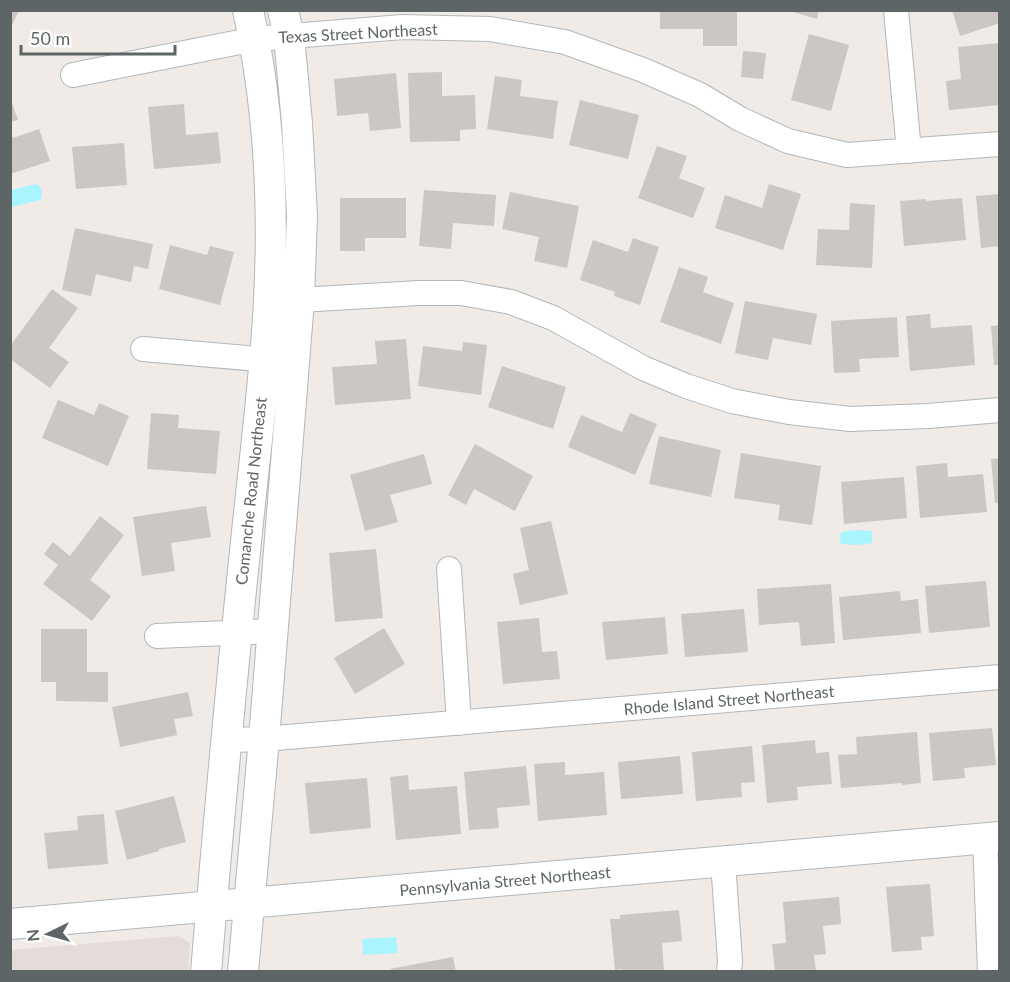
<svg xmlns="http://www.w3.org/2000/svg" width="1010" height="982" viewBox="0 0 1010 982" font-family="Lato,sans-serif">
  <style>
    .education { fill: #e3dcd8 }
    .water { fill: #a8f4ff }
    .building { fill: #ccc6c4 }
    .lines { fill: none; stroke-linecap: round; stroke-linejoin: round }
    .minor-casing { stroke: #b2b7b9; stroke-width: 26 }
    .tertiary-casing { stroke: #b2b7b9; stroke-width: 32 }
    .minor { stroke: #fff; stroke-width: 24 }
    .tertiary { stroke: #fff; stroke-width: 30 }
    .labels { text-anchor: middle; stroke-width: 5; stroke-linejoin: round; paint-order: stroke }
    .street-label { font-size: 16px; fill: #5e6567; stroke: #fff }
  </style>
  <rect width="100%" height="100%" fill="#f0ebe7"/>
  <path class="education" d="M 178,936 L 190,943 L 188,971 L 11,971 L 11,950 Z"/>
  <path class="water" d="M 36,184 C 42,186 42,191 42,197 L 40,200 L 11,207 L 11,190 Z
    M 856,530 L 872,531 L 872,543 L 857,545 L 841,544 L 840,538 L 841,532 Z
    M 396,937 L 398,953 L 363,955 L 362,939 Z"/>
  <path class="building" d="M 10,10 L 19,10 L 10,30 Z
    M 660,10 L 737,10 L 737,46 L 703,46 L 703,29 L 660,29 Z
    M 786,10 L 819,10 L 817,19 Z
    M 952,10 L 1000,10 L 1000,23 L 960,36 Z
    M 809,34 L 849,45 L 831,111 L 791,100 Z
    M 1000,43 L 1000,105 L 949,110 L 946,81 L 961,79 L 958,47 Z
    M 743,51 L 766,53 L 763,79 L 741,77 Z
    M 442,72 L 442,96 L 475,95 L 476,129 L 460,130 L 460,141 L 410,142 L 408,73 Z
    M 396,73 L 401,128 L 370,131 L 368,113 L 337,116 L 334,79 Z
    M 495,76 L 522,80 L 520,96 L 558,101 L 553,139 L 487,129 Z
    M 10,98 L 18,120 L 10,122 Z
    M 580,100 L 639,115 L 628,159 L 569,145 Z
    M 184,104 L 186,135 L 218,132 L 221,163 L 154,169 L 148,107 Z
    M 39,129 L 50,161 L 10,174 L 10,132 L 13,138 Z
    M 124,143 L 127,185 L 76,189 L 72,147 Z
    M 657,146 L 687,156 L 679,178 L 705,188 L 693,218 L 638,198 Z
    M 769,184 L 801,194 L 783,250 L 715,228 L 725,195 L 762,208 Z
    M 424,190 L 496,195 L 494,226 L 453,223 L 451,249 L 419,246 Z
    M 510,192 L 579,206 L 567,268 L 534,261 L 539,237 L 502,229 Z
    M 1000,194 L 1000,246 L 981,248 L 976,196 Z
    M 340,198 L 406,198 L 406,238 L 365,238 L 365,251 L 340,251 Z
    M 962,198 L 966,240 L 904,246 L 900,201 L 926,199 L 926,201 Z
    M 850,203 L 875,205 L 872,268 L 816,265 L 818,229 L 849,230 Z
    M 75,228 L 153,244 L 148,269 L 134,266 L 131,282 L 96,274 L 91,296 L 62,290 Z
    M 633,238 L 659,247 L 640,305 L 614,296 L 615,292 L 580,280 L 593,240 L 628,252 Z
    M 170,245 L 207,255 L 210,246 L 234,252 L 220,305 L 159,289 Z
    M 679,267 L 708,277 L 703,292 L 734,303 L 721,344 L 660,322 Z
    M 52,289 L 78,308 L 49,348 L 69,362 L 50,388 L 10,359 L 10,346 Z
    M 745,301 L 817,314 L 811,345 L 773,338 L 768,360 L 735,353 Z
    M 930,314 L 931,328 L 972,325 L 975,365 L 910,371 L 906,316 Z
    M 897,317 L 899,357 L 859,359 L 860,372 L 834,373 L 831,321 Z
    M 1000,325 L 1000,365 L 994,365 L 991,326 Z
    M 406,339 L 411,399 L 335,405 L 332,367 L 377,364 L 375,341 Z
    M 463,342 L 487,345 L 481,395 L 418,386 L 423,346 L 462,351 Z
    M 502,366 L 566,387 L 553,429 L 488,407 Z
    M 58,400 L 94,415 L 99,403 L 129,416 L 108,466 L 42,438 Z
    M 151,413 L 179,415 L 178,428 L 220,431 L 216,474 L 147,469 Z
    M 630,413 L 657,424 L 635,475 L 568,447 L 581,415 L 622,432 Z
    M 659,436 L 721,450 L 711,497 L 649,484 Z
    M 475,444 L 533,476 L 515,511 L 474,489 L 466,505 L 448,495 Z
    M 741,453 L 821,466 L 812,525 L 778,520 L 780,505 L 734,498 Z
    M 424,454 L 432,484 L 390,495 L 398,522 L 365,531 L 350,475 Z
    M 1000,458 L 1000,503 L 995,503 L 991,459 Z
    M 947,463 L 948,477 L 983,474 L 987,512 L 920,518 L 916,466 Z
    M 904,477 L 907,518 L 844,524 L 841,482 Z
    M 206,506 L 211,537 L 171,543 L 175,571 L 142,576 L 133,517 Z
    M 100,516 L 124,535 L 90,580 L 111,596 L 92,621 L 43,584 L 58,565 L 44,554 L 53,542 L 70,556 Z
    M 551,521 L 568,594 L 520,605 L 513,574 L 529,570 L 520,528 Z
    M 376,549 L 383,618 L 335,622 L 329,553 Z
    M 986,581 L 990,627 L 929,633 L 925,586 Z
    M 831,584 L 835,643 L 801,646 L 799,622 L 759,625 L 757,589 Z
    M 900,591 L 901,601 L 918,599 L 921,633 L 843,640 L 839,597 Z
    M 744,609 L 748,652 L 685,657 L 681,614 Z
    M 665,617 L 668,654 L 606,660 L 602,622 Z
    M 539,618 L 542,652 L 557,651 L 560,679 L 503,684 L 497,622 Z
    M 384,628 L 405,664 L 355,694 L 334,658 Z
    M 41,629 L 87,629 L 87,672 L 108,672 L 108,702 L 56,701 L 56,682 L 41,682 Z
    M 188,692 L 193,716 L 174,719 L 177,735 L 120,747 L 112,707 Z
    M 992,728 L 996,765 L 964,768 L 965,778 L 933,781 L 929,733 Z
    M 917,732 L 921,783 L 902,785 L 902,783 L 841,788 L 838,755 L 857,754 L 856,737 Z
    M 815,740 L 816,753 L 829,752 L 832,784 L 797,787 L 798,800 L 767,803 L 762,745 Z
    M 752,746 L 755,782 L 741,783 L 742,797 L 696,801 L 692,752 Z
    M 680,756 L 683,794 L 621,799 L 618,762 Z
    M 565,762 L 565,775 L 604,772 L 607,815 L 538,821 L 534,764 Z
    M 526,766 L 530,805 L 497,808 L 499,828 L 469,830 L 464,772 Z
    M 408,775 L 409,790 L 457,786 L 461,834 L 396,840 L 390,777 Z
    M 367,778 L 371,828 L 310,834 L 305,783 Z
    M 174,796 L 186,842 L 159,849 L 159,851 L 127,860 L 115,811 Z
    M 104,814 L 108,864 L 48,869 L 44,833 L 78,830 L 77,816 Z
    M 930,884 L 934,936 L 921,937 L 922,950 L 892,952 L 886,887 Z
    M 839,897 L 841,924 L 823,926 L 826,954 L 814,955 L 816,971 L 775,972 L 772,944 L 786,943 L 783,902 Z
    M 679,910 L 682,941 L 662,943 L 664,972 L 622,972 L 622,969 L 615,970 L 610,919 L 620,919 L 620,915 Z
    M 453,957 L 456,972 L 391,972 L 390,969 Z"/>
  <g class="lines">
    <defs>
      <path id="minor" d="M 896,10 L 909,151
        M 73,75 L 255,39 L 402,27 L 490,29 L 565,42 L 643,70 L 700,95 L 740,119 L 788,141 L 847,155 L 1000,144
        M 283,300 L 299,300 L 419,293 L 461,293 L 511,302 L 553,318 L 643,368 L 686,386 L 732,401 L 789,412 L 850,419 L 928,416 L 1000,410
        M 143,349 L 281,361
        M 449,569 L 459,723
        M 157,636 L 273,631
        M 227,740 L 264,739 L 1000,677
        M 985,839 L 990,972
        M 723,862 L 730,961 L 729,972"/>
      <path id="tertiary" d="M 10,924 L 1000,837
        M 206,972 C 218,828 231,685 246,542 C 254,461 265,381 269,300 C 274,204 269,105 248,10
        M 243,972 L 264,739 L 299,300 L 302,216 L 297,123 L 289,36 L 283,10"/>
    </defs>
    <use href="#minor" class="minor-casing"/>
    <use href="#tertiary" class="tertiary-casing"/>
    <use href="#minor" class="minor"/>
    <use href="#tertiary" class="tertiary"/>
  </g>
  <g class="labels">
    <g class="street-label">
      <text transform="translate(358 33) rotate(-3)" y="6">Texas Street Northeast</text>
      <text transform="translate(251 491) rotate(-84)" y="6">Comanche Road Northeast</text>
      <text transform="translate(729 700) rotate(-5)" y="6">Rhode Island Street Northeast</text>
      <text transform="translate(505 881) rotate(-5)" y="6">Pennsylvania Street Northeast</text>
    </g>
  </g>
  <rect width="1010" height="982" fill="none" stroke="#5e6567" stroke-width="24"/>
  <g transform="translate(48 934) rotate(265)" stroke="#ffffff" stroke-width="4.5" paint-order="stroke">
  <path d="M0-4.5L10 22L0 15L-10 22Z" fill="#5e6567"/>
  <text y="-9" font-size="16" font-weight="bold" text-anchor="middle" fill="#5e6567">N</text>
  </g>
  <path d="M21 45v9h154v-9" fill="none" stroke="#5e6567" stroke-width="3"/>
  <text x="30" y="45" font-size="18" fill="#5e6567" stroke="#ffffff" stroke-width="4.5" paint-order="stroke">50 m</text>
</svg>
